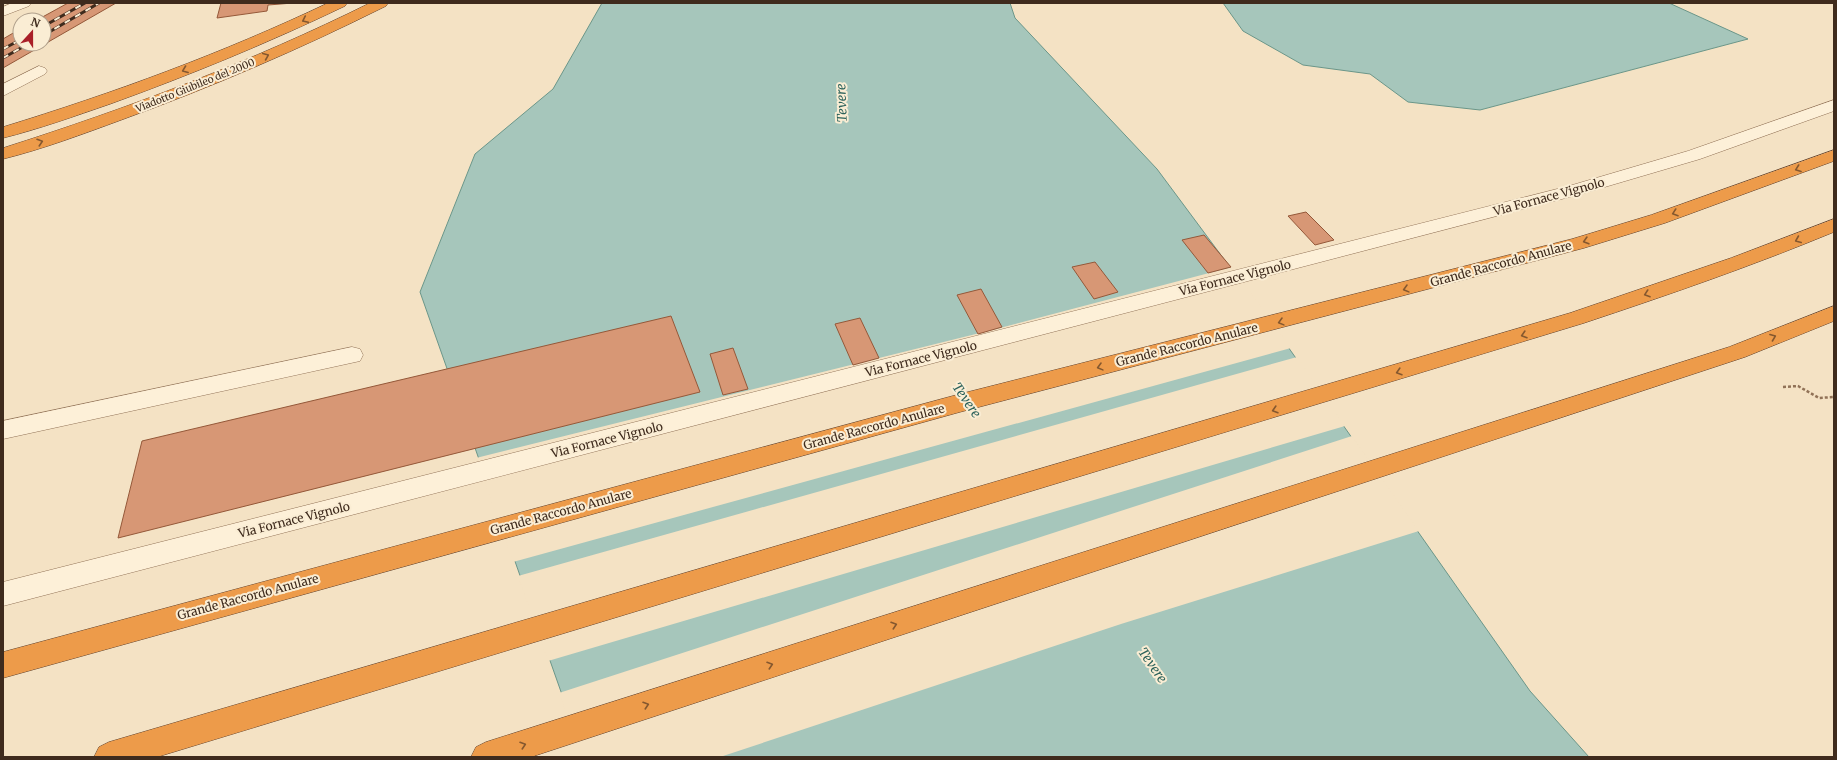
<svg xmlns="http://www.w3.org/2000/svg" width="1837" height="760" viewBox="0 0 1837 760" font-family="Merriweather,serif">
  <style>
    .water { fill: #a6c6bb; stroke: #6b9689 }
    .pier { fill: #f4e2c4 }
    .building { fill: #d79775; stroke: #945839 }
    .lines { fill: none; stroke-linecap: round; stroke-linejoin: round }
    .minor-casing { stroke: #917257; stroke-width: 1 }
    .highway-casing { stroke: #5f402c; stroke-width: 1 }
    .path { stroke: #917257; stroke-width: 2.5; stroke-dasharray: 3 2; stroke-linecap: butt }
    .minor { fill: #fdf0d8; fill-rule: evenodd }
    .highway { fill: #ed9b4a; fill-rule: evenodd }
    .rail-casing { stroke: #3f2b1d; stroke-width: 3 }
    .rail { stroke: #faedd4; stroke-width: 2; stroke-dasharray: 6; stroke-linecap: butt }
    .oneway { stroke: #85582f }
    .labels { text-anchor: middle; stroke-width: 4; stroke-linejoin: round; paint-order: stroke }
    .far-street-label { font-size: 10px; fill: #3f2b1d; stroke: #faedd4 }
    .street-label { font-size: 12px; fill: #3f2b1d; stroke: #faedd4 }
    .water-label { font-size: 13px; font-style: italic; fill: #2a615a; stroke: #faedd4 }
  </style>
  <rect width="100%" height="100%" fill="#f4e2c4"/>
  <path class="water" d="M 602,3 L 1010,3 L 1015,18 L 1157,169 L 1267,317 L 1530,691 L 1589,757 L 584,757 L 420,292 L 475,154 L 553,89 Z
    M 1223,3 L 1669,3 L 1748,39 L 1480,110 L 1408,102 L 1370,74 L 1303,65 L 1243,31 Z"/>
  <path class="pier" d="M 1232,267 L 1291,348 L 513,562 L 476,458 L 996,329 Z
    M 1297,357 L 1345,426 L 548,661 L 518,576 Z
    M 1352,436 L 1419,531 L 1121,624 L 720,757 L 582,757 L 559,693 Z"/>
  <path class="building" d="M 68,3 L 116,3 L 3,68 L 3,39 L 20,29 L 20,44 L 44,44 L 44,20 L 37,20 Z
    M 221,3 L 293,3 L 268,5 L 267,11 L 217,18 Z
    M 1306,212 L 1334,240 L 1315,245 L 1288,216 Z
    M 1204,235 L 1231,267 L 1208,273 L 1182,240 Z
    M 1095,262 L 1118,292 L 1094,299 L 1072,267 Z
    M 981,289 L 1002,327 L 978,334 L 957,295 Z
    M 671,316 L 700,392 L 118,538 L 142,441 Z
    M 860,318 L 879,358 L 853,365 L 835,324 Z
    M 733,348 L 748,389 L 723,395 L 710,354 Z"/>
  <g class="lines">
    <defs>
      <path id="minor" d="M 12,3 L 31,3 L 29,6 L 3,16 L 3,7 Z
        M 39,66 L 45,68 L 47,71 L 45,74 L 3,96 L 3,84 Z
        M 1834,100 L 1834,111 L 1700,159 L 1581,194 L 3,606 L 3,582 L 1569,186 L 1688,151 Z
        M 352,347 L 360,349 L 363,355 L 360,361 L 3,439 L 3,421 Z"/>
      <path id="highway" d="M 328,3 L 347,3 L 345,6 C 268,43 190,75 110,104 C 75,116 39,129 3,138 L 3,127 C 114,93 223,53 328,3 Z
        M 370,3 L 388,3 L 386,6 C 300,49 212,87 121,120 C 83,134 43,149 3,159 L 3,148 C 129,108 251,62 370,3 Z
        M 1834,150 L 1834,161 L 1665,223 L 1584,248 L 960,412 L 3,678 L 3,652 L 960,394 L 1572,239 L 1651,215 Z
        M 1834,219 L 1834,232 C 1752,266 1668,295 1584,323 L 157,757 L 94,757 L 99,747 L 109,742 L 1570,313 L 1731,258 Z
        M 1834,306 L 1834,321 L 1745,357 L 531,757 L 471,757 L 476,747 L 486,742 L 1729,347 Z"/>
    </defs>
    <use href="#minor" class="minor-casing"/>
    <use href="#highway" class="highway-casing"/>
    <path class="path" d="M 1783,387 L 1798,386 L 1819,398 L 1834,397"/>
    <use href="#minor" class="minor"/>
    <use href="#highway" class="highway"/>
    <defs>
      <path id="rail" d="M 44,26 L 85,3
        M 44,35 L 99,3
        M 3,49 L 20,40
        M 3,58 L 28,44"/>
    </defs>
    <use href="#rail" class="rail-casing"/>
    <use href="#rail" class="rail"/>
  </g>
  <defs><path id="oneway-chevron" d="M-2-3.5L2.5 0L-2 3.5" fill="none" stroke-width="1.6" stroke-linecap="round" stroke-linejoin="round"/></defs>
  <g class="oneway">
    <use href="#oneway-chevron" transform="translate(305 20) rotate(155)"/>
    <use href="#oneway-chevron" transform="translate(266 56) rotate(-23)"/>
    <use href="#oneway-chevron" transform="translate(185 70) rotate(159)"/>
    <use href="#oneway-chevron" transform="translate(40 142) rotate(-18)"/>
    <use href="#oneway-chevron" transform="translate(1798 169) rotate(160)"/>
    <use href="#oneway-chevron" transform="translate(1675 213) rotate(161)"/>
    <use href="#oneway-chevron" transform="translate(1798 240) rotate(157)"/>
    <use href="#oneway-chevron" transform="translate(1586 241) rotate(164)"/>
    <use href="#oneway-chevron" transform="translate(1406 289) rotate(165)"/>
    <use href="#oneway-chevron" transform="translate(1647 294) rotate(161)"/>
    <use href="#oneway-chevron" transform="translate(1281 322) rotate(165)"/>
    <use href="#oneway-chevron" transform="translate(1524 335) rotate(163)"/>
    <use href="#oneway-chevron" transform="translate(1773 337) rotate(-21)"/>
    <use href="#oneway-chevron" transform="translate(1100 367) rotate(165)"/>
    <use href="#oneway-chevron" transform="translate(1399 372) rotate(163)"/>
    <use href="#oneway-chevron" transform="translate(1275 410) rotate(163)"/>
    <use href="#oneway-chevron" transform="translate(894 625) rotate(-18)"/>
    <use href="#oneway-chevron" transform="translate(770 665) rotate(-18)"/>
    <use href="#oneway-chevron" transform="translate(646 705) rotate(-18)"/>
    <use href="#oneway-chevron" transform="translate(523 745) rotate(-18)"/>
  </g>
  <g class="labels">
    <g class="far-street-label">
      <text transform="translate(195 85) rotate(-22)" y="4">Viadotto Giubileo del 2000</text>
    </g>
    <g class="street-label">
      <text transform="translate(1549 197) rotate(-15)" y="4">Via Fornace Vignolo</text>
      <text transform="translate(1501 264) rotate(-15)" y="4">Grande Raccordo Anulare</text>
      <text transform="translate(1235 278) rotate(-14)" y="4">Via Fornace Vignolo</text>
      <text transform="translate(1187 345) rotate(-14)" y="4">Grande Raccordo Anulare</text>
      <text transform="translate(921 359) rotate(-14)" y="4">Via Fornace Vignolo</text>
      <text transform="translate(874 427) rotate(-15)" y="4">Grande Raccordo Anulare</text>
      <text transform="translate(607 440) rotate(-14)" y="4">Via Fornace Vignolo</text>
      <text transform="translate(561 512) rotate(-15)" y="4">Grande Raccordo Anulare</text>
      <text transform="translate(294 520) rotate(-14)" y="4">Via Fornace Vignolo</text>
      <text transform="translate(248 597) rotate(-15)" y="4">Grande Raccordo Anulare</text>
    </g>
    <g class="water-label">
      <text transform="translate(841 103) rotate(-92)" y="5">Tevere</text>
      <text transform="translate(967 400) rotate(55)" y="5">Tevere</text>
      <text transform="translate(1153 665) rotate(55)" y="5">Tevere</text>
    </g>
  </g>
  <rect width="1837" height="760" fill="none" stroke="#3f2b1d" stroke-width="8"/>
  <g transform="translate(32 32) rotate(21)"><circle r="19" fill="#faedd4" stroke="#af9f8b"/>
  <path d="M0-3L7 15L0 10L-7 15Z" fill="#a91f28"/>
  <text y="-6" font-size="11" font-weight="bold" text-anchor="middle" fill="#3f2b1d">N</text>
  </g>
</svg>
